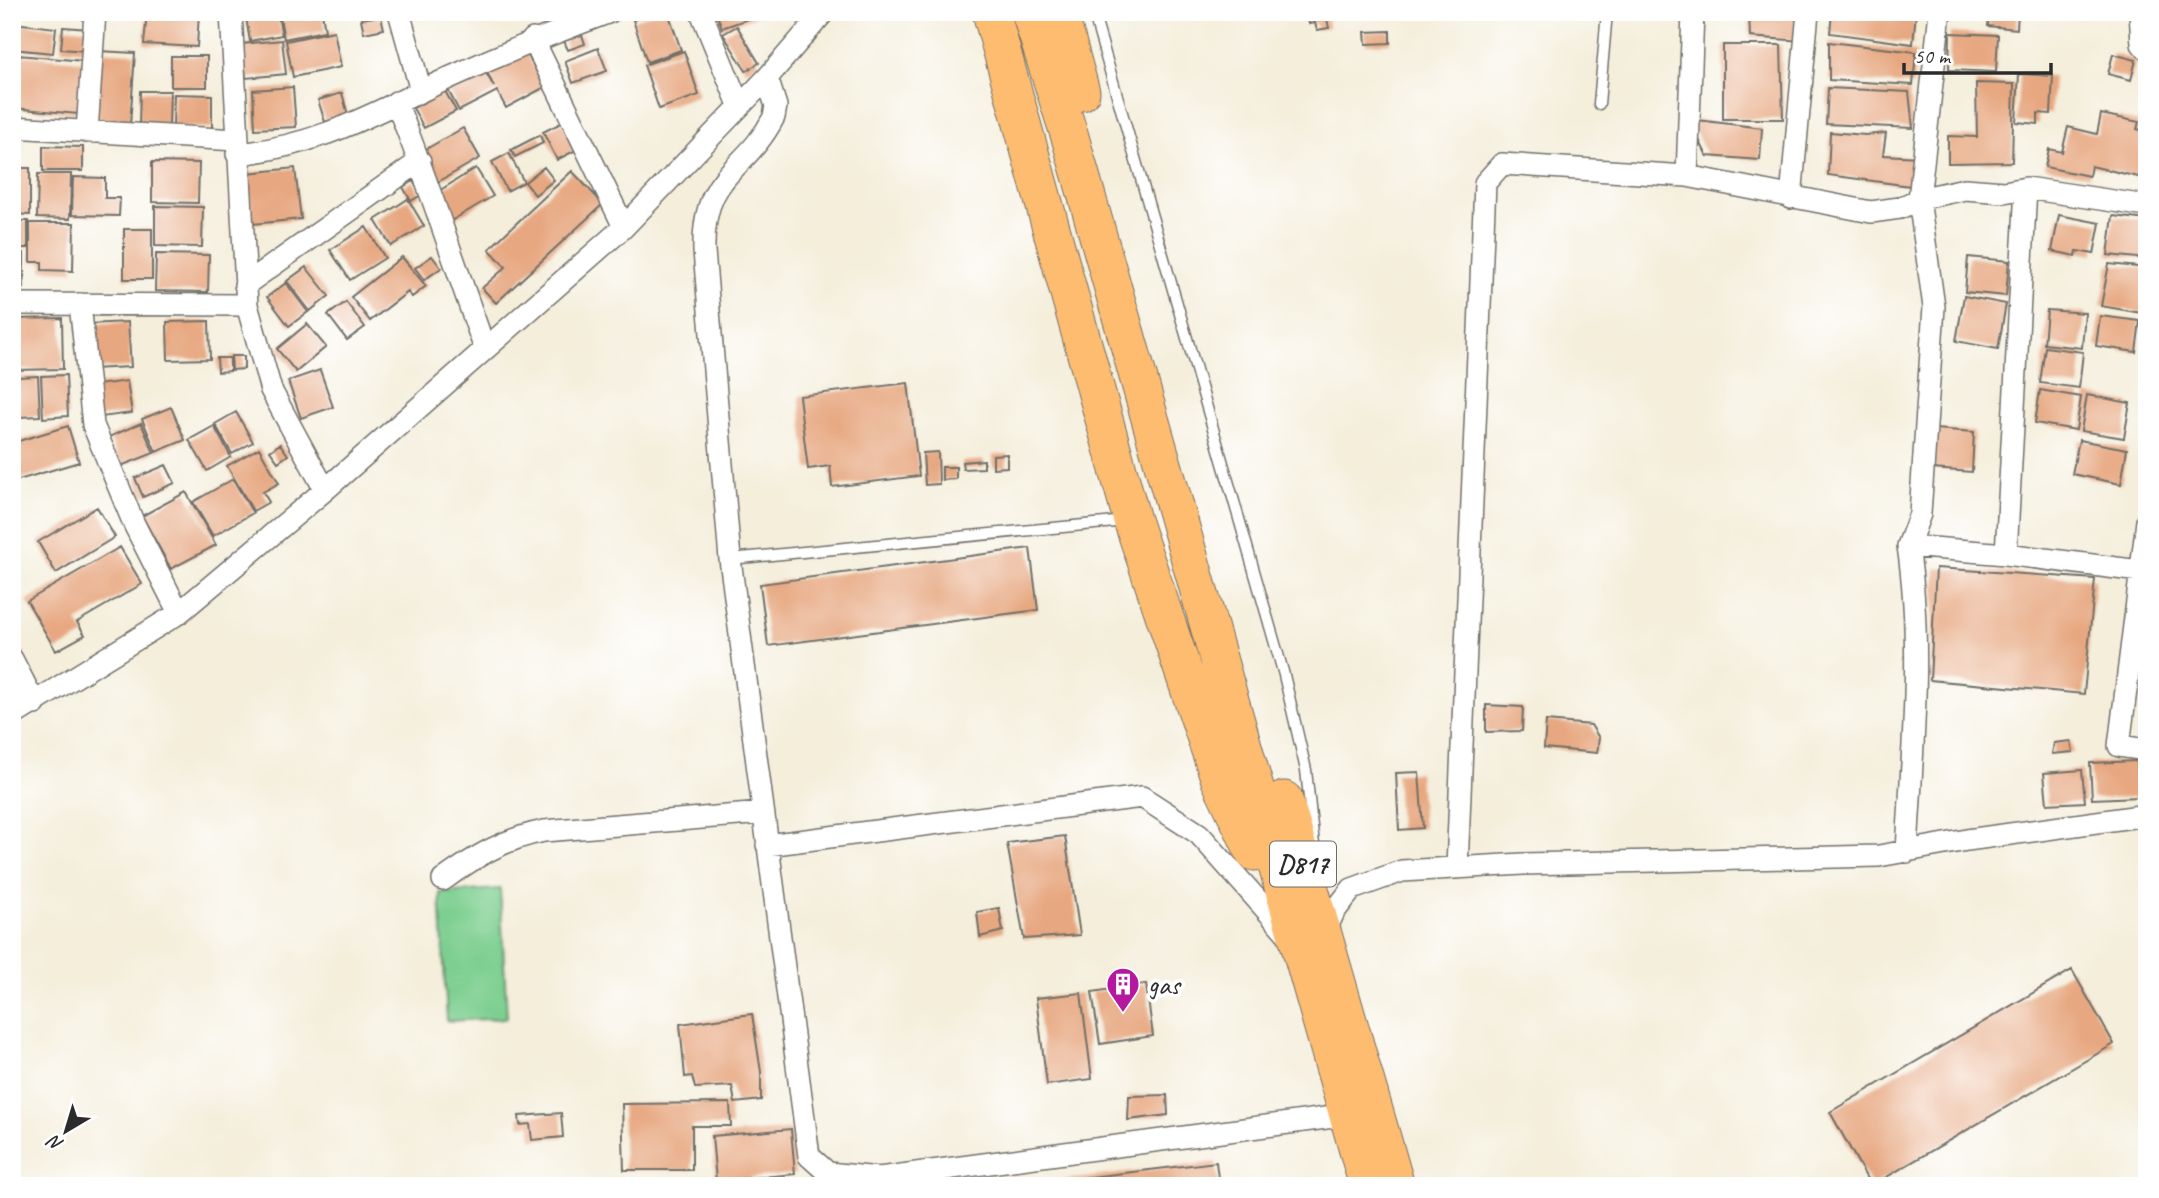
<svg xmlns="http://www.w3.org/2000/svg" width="2159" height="1198" viewBox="0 0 2159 1198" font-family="Caveat,sans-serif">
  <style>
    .pitch { fill: #7dcf90; stroke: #547d5e; stroke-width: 2 }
    .building { fill: #e7a881 }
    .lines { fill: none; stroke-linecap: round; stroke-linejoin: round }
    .lane-casing { stroke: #716f69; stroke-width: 13 }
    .street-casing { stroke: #716f69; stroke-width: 24 }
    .highway-casing { stroke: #716f69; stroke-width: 39 }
    .lane { stroke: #fff; stroke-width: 10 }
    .street { stroke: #fff; stroke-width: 21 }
    .highway { stroke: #febc70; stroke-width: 37 }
    .labels { text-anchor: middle; stroke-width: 7; stroke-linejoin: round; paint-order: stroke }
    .shield { fill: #fff; stroke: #6b6b6b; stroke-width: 2 }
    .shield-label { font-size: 26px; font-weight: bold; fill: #2b2b2b }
    .poi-label { font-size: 28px; fill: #2b2b2b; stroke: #fff; text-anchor: start }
  </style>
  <rect width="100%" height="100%" fill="#fff"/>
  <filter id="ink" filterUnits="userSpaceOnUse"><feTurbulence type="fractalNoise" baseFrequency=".0143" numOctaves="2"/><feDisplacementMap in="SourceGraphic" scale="14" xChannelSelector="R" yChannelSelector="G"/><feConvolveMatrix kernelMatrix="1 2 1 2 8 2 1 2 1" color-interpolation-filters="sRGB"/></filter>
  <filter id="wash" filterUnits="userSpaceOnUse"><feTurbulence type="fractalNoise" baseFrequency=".00686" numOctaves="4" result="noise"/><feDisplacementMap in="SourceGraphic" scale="28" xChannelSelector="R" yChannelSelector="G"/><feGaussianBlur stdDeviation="1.57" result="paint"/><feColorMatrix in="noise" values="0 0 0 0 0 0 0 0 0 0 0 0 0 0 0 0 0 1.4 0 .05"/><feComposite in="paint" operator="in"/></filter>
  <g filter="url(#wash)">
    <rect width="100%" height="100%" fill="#f4eedb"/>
    <path class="pitch" d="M 500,889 L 507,1018 L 447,1021 L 440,893 Z"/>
    <g id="blocks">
      <path class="building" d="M 147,12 L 199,12 L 197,47 L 144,44 Z
        M 277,12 L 282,35 L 250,41 L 245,12 Z
        M 279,12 L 322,12 L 325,31 L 284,39 Z
        M 657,12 L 668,12 L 681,50 L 647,62 L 633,20 Z
        M 716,12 L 765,12 L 765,13 L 722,28 Z
        M 1307,12 L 1349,12 L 1349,16 L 1327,19 L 1329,28 L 1317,30 L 1315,23 L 1309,24 Z
        M 1749,12 L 1805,12 L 1802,41 L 1750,37 Z
        M 1832,12 L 1868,15 L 1868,12 L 1916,12 L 1913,44 L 1830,33 Z
        M 1989,12 L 2018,12 L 2017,29 L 1988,26 Z
        M 381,16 L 384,29 L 364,33 L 361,19 Z
        M 14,23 L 56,28 L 53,53 L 12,49 Z
        M 737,26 L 759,63 L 746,71 L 723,34 Z
        M 63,27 L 89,29 L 87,51 L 61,49 Z
        M 334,31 L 341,67 L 293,77 L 286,41 Z
        M 1390,31 L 1390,43 L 1366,44 L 1365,32 Z
        M 1950,33 L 1998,35 L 1996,72 L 1949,70 Z
        M 582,35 L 585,44 L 568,50 L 564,41 Z
        M 282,40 L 286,74 L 246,78 L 242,44 Z
        M 1829,42 L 1916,52 L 1913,85 L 1829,80 Z
        M 1723,45 L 1781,45 L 1783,119 L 1723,119 Z
        M 598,48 L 607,71 L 573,83 L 565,61 Z
        M 525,50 L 545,87 L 506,108 L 497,91 L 459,111 L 448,90 L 485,71 L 494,87 L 486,70 Z
        M 98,51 L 135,53 L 130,125 L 93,122 Z
        M 684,51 L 699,95 L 659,109 L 644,65 Z
        M 2113,54 L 2136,60 L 2131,80 L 2108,74 Z
        M 18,55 L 83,61 L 78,114 L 13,108 Z
        M 171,56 L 207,56 L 207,87 L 171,87 Z
        M 2019,74 L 2053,76 L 2051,114 L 2038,113 L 2038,124 L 2016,122 Z
        M 1976,83 L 2014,84 L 2012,162 L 1948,163 L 1948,136 L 1977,137 Z
        M 293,87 L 296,127 L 255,129 L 253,90 Z
        M 1828,88 L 1909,92 L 1913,128 L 1826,124 Z
        M 140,91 L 170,91 L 169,126 L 139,126 Z
        M 445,91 L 456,111 L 424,128 L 413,108 Z
        M 342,93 L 348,115 L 325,122 L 318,100 Z
        M 174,94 L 212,95 L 212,128 L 173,127 Z
        M 2101,114 L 2139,122 L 2137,129 L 2147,132 L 2147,179 L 2091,166 L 2089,176 L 2045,167 L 2049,149 L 2062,152 L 2068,127 L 2097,134 Z
        M 1689,119 L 1762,128 L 1760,160 L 1707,156 Z
        M 563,122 L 576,150 L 557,160 L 543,132 Z
        M 463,128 L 480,158 L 438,182 L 421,152 Z
        M 1830,132 L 1865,135 L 1886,133 L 1883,155 L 1920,157 L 1918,187 L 1828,175 Z
        M 540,135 L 543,143 L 515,157 L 511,150 Z
        M 43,146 L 83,147 L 83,171 L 43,171 Z
        M 509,153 L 524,182 L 507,191 L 492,162 Z
        M 152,162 L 199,163 L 198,203 L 152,202 Z
        M 544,167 L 554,180 L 535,195 L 525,182 Z
        M 12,168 L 30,168 L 30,215 L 12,214 Z
        M 295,168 L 301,219 L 253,224 L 247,173 Z
        M 476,168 L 493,196 L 451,221 L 434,194 Z
        M 572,171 L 603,204 L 496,303 L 482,288 L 506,267 L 489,249 Z
        M 38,174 L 71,174 L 70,219 L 37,218 Z
        M 73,177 L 105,178 L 105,198 L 120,198 L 119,216 L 72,215 Z
        M 413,181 L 421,195 L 411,201 L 403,187 Z
        M 408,199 L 424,226 L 391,246 L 375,220 Z
        M 155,206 L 203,207 L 202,247 L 155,246 Z
        M 2059,215 L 2100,223 L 2094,254 L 2077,251 L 2076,256 L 2052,251 Z
        M 2113,216 L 2147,220 L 2147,259 L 2108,255 Z
        M 12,221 L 28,221 L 28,248 L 12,248 Z
        M 30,223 L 74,223 L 73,271 L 42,270 L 42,262 L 30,262 Z
        M 366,227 L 385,258 L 350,280 L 330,250 Z
        M 124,229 L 152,229 L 152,279 L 124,279 Z
        M 12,253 L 24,253 L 24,288 L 12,288 Z
        M 156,254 L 209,255 L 208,292 L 155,291 Z
        M 432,256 L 441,268 L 424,280 L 415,268 Z
        M 402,257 L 426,286 L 412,297 L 408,292 L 370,321 L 351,297 Z
        M 1968,257 L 2009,261 L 2006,296 L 1965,292 Z
        M 2109,264 L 2147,268 L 2147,314 L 2101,306 Z
        M 306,267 L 329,296 L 310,311 L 287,281 Z
        M 286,283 L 308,312 L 289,326 L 267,297 Z
        M 1964,296 L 2006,304 L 1998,349 L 1956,341 Z
        M 346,302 L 365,327 L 347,340 L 328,315 Z
        M 2047,310 L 2085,313 L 2082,348 L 2044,344 Z
        M 2100,316 L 2140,321 L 2136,352 L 2096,346 Z
        M 62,318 L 63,369 L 14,370 L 13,319 Z
        M 209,321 L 210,359 L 168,360 L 167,322 Z
        M 128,322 L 131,367 L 91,369 L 88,324 Z
        M 307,324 L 326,347 L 296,372 L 277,349 Z
        M 2045,347 L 2083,352 L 2079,388 L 2040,383 Z
        M 231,356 L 244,356 L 244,369 L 232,370 Z
        M 217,358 L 230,358 L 230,371 L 218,372 Z
        M 320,370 L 333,407 L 301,418 L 288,381 Z
        M 66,375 L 68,416 L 43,418 L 41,376 Z
        M 12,376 L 15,376 L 17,418 L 12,418 Z
        M 38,376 L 40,416 L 19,417 L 17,377 Z
        M 127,381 L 132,413 L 94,418 L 90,386 Z
        M 908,383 L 919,476 L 832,487 L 830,466 L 808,469 L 799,396 Z
        M 2040,390 L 2081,397 L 2076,430 L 2035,423 Z
        M 2087,395 L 2130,403 L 2124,438 L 2081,431 Z
        M 171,407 L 185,440 L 156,452 L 142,419 Z
        M 236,412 L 253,442 L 232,454 L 215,424 Z
        M 141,423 L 154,453 L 121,466 L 109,437 Z
        M 68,426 L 79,462 L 12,482 L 12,443 Z
        M 214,426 L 231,457 L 207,471 L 189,440 Z
        M 1934,429 L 1974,432 L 1972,472 L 1932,469 Z
        M 2079,440 L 2127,449 L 2121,484 L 2072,474 Z
        M 280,444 L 288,455 L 278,462 L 270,451 Z
        M 259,448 L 279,483 L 263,492 L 269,502 L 253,511 L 227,466 Z
        M 938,452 L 939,484 L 925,485 L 923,453 Z
        M 1007,454 L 1007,467 L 993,468 L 993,455 Z
        M 984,460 L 984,468 L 963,469 L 962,462 Z
        M 166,465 L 175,483 L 143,497 L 135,478 Z
        M 942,467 L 956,467 L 956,479 L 942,480 Z
        M 233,479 L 253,513 L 213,536 L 193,502 Z
        M 186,492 L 216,545 L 171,569 L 142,516 Z
        M 97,507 L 115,537 L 56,573 L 38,542 Z
        M 120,547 L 142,584 L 77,622 L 85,635 L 56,651 L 27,601 Z
        M 1030,548 L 1038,610 L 768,646 L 760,584 Z
        M 1936,568 L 2095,579 L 2084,694 L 1930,680 Z
        M 2143,672 L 2147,673 L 2147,710 L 2141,709 Z
        M 1486,705 L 1523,707 L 1522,731 L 1486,732 Z
        M 1546,721 L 1591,725 L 1599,738 L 1597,753 L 1544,748 Z
        M 2071,741 L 2073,752 L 2052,754 L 2054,743 Z
        M 2137,761 L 2139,797 L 2092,799 L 2090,763 Z
        M 2082,770 L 2085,802 L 2047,804 L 2044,773 Z
        M 1419,772 L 1423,828 L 1399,830 L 1396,773 Z
        M 1065,836 L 1080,935 L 1024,939 L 1007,843 Z
        M 999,908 L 1003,931 L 980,937 L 977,912 Z
        M 2072,970 L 2114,1044 L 1871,1186 L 1830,1112 Z
        M 1146,984 L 1153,1036 L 1100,1044 L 1092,992 Z
        M 1081,993 L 1092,1079 L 1047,1085 L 1036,998 Z
        M 752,1014 L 761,1072 L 761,1100 L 735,1103 L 732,1086 L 695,1088 L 692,1076 L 685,1077 L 680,1024 Z
        M 1167,1095 L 1168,1115 L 1128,1120 L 1129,1096 Z
        M 730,1103 L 731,1126 L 692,1126 L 692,1170 L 624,1170 L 622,1104 Z
        M 561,1113 L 563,1137 L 532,1140 L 530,1124 L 520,1125 L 519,1116 Z
        M 791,1129 L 795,1174 L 716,1181 L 712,1136 Z
        M 1216,1162 L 1219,1186 L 1049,1186 L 1049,1182 Z"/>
    </g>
  </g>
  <g filter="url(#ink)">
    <use href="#blocks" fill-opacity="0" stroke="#716f69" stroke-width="2"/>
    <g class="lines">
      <defs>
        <path id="lane" d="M 1093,12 L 1284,675 L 1306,770 L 1314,845
          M 1599,104 L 1607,12
          M 730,559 L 1126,521"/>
        <path id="street" d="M 231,12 L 247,305 L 271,390 L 325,490
          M 399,12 L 421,91
          M 701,12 L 739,105
          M 1693,12 L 1687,176 L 1871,212 L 1900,208 L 1919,199 L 1965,189 L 2004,192 L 2026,188 L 2147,206
          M 1940,12 L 1919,199 L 1934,307 L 1920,514 L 1908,546 L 2006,554 L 2140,571
          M 2140,12 L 2142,44 L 2147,49
          M 533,39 L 624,227
          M 767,78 L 776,106 L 774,117 C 744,175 702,171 704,251 L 730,559 L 809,1156 L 828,1173 L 879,1178 L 1348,1115
          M 396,102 C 429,183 455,266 485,349
          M 12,127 L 237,140
          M 87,132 L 95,12
          M 237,154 C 321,146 377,111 451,77 C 504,53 556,32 610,12
          M 1791,198 L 1808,12
          M 245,285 L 420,161
          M 12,304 L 247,305
          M 80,304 L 93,425 L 134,524 L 179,613
          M 2147,521 L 2119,746 L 2147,750
          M 2006,554 L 2026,188
          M 12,659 L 35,704
          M 12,716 L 179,613 L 325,490 L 624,227 L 767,78 L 824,12
          M 767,845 L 1142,797 L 1199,834 L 1292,939
          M 1907,852 C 1912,751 1923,646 1908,546
          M 1457,868 L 1485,183 L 1502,164 L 1687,176
          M 443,880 C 476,856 504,839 544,831 L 763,813
          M 1324,934 L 1334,912 L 1352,889 L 1402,871 L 1523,864 L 1879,856 L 1967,840 L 2147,815"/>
        <path id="highway" d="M 991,12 L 1132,520 L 1220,780 L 1254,852
          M 1030,12 L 1070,137 L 1368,1186
          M 1059,12 L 1081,92
          M 1284,800 L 1396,1186"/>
      </defs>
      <use href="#lane" class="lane-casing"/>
      <use href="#street" class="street-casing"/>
      <use href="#highway" class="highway-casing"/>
      <use href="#lane" class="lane"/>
      <use href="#street" class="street"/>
      <use href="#highway" class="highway"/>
    </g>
  </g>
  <defs>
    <symbol id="building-pin" viewBox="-11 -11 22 30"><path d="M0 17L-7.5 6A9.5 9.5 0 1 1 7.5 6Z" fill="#b5179e" stroke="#fff"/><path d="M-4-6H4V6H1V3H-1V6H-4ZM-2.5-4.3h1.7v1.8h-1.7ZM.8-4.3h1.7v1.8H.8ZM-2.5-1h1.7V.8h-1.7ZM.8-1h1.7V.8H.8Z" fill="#fff"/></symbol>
  </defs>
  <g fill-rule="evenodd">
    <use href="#building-pin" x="1104" y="965" width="38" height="52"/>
  </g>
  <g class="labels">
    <rect class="shield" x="1270" y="841.5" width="66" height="45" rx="5"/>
    <g class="shield-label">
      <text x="1303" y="873">D817</text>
    </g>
    <g class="poi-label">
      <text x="1148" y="994">gas</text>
    </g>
  </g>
  <rect width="2159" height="1198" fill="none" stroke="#fff" stroke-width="42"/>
  <g transform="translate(66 1131) rotate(218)" stroke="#ffffff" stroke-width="5" paint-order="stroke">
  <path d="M0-5L12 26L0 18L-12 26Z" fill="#2b2b2b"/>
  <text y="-10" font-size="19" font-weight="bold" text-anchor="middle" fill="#2b2b2b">N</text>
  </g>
  <path d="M1904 63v10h147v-10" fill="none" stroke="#2b2b2b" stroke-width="3.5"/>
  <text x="1914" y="63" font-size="21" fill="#2b2b2b" stroke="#ffffff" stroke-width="5" paint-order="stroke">50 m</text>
</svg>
